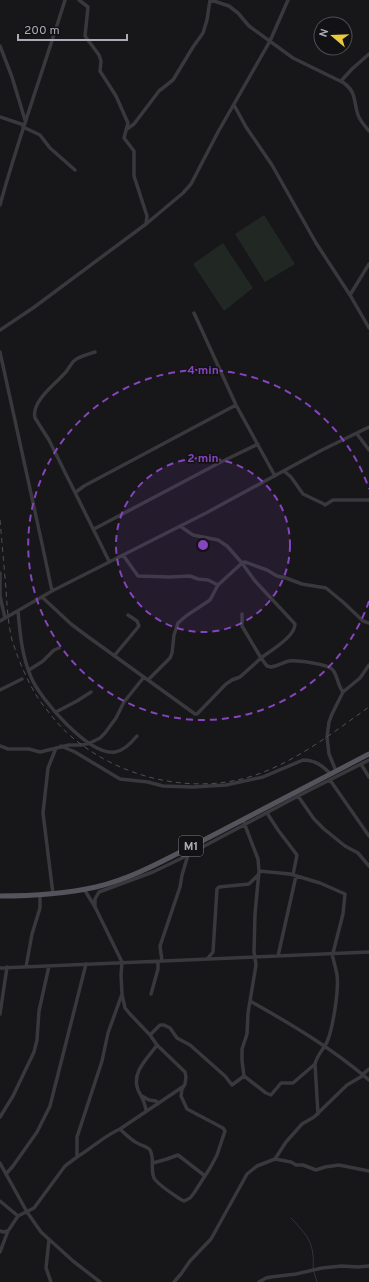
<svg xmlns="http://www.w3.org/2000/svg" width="369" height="1282" viewBox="0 0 369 1282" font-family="Overpass,sans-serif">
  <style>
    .pitch { fill: #212823 }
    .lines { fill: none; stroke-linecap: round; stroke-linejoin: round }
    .stream { stroke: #2f353d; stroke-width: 1 }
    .minor { stroke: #38383d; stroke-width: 3.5 }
    .primary { stroke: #54545c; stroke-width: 5 }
    .rail { stroke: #4f4f56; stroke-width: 1; stroke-dasharray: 5 4; stroke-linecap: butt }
    .ring { fill: none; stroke: #8445bd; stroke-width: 2; stroke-dasharray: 7 5 }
    .labels { text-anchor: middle; stroke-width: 3; stroke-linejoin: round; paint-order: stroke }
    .shield { fill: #121113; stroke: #7c7d86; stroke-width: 1 }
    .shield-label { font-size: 12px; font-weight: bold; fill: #a9abb7 }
    .centre { fill: #8445bd; stroke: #121113; stroke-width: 2 }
    .ring-label { font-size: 12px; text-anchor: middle; font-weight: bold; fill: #8445bd; stroke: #121113; stroke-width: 3; stroke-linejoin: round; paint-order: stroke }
  </style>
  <rect width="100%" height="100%" fill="#171618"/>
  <path class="pitch" d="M 264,215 L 295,264 L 265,282 L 235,234 Z
    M 223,243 L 253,288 L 224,311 L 193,264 Z"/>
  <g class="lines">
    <path class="stream" d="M 291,1218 C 308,1236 315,1244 313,1269
      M 314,1272 L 317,1282"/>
    <path class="minor" d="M 79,0 L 88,7 L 85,36 L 99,55 L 101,61 L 100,71 L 116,96 L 128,123 L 124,138 L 134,151 L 134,176 L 147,216 L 146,224
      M 211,0 L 229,6 L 238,13 L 249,26 L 293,58 L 344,83 C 357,93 353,100 358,115 C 360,121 365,126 369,131
      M 0,46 L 12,77 L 25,120
      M 341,81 L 352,69 L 369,54
      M 234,105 L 246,127 L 272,165 L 316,243 L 350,295 L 369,328
      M 0,117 L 24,125
      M 23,127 L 40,135 L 50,148 L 75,170
      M 127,129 L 134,124 L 159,91 L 173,80 L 193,47 L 203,33 L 207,20 L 210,0
      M 0,205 C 19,136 44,68 65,0
      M 350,295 L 369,264
      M 194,313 L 236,405 L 275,476
      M 0,330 L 33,308 L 146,224 L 183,193 L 191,184 L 218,132 L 270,41 L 288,0
      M 0,352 L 41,539 L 52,591
      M 95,352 C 89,354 81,356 75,360 C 70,364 68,371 63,375 C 54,385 31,402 35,418 L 49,440 L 109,561
      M 357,434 L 369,450
      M 284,471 L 291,477 L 303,494 L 324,504 L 325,505 L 333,500 L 369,500
      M 76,492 L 84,486 L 236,405
      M 180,526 L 193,535 L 218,540 L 227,546 L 242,563 L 255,581 L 295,624 C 295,637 270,651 261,658 L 242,626 L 242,614
      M 94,529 L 221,462 L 258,444
      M 123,555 L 138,576 L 170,577 L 190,576 L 198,579 L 208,580 L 218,585
      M 0,573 L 0,596 L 5,618
      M 42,597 L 71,624 L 87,636 L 195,714 L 197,714 L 226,684 L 232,680 L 240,677 L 261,658 L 267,666 L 271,667 C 278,666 283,662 289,661 C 297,660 326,664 332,669 C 338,675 337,685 343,692
      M 18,611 C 20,634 22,656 31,677 C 40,699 89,756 115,752 C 124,751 132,742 137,736
      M 0,621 L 52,591 L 206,513 L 322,450 L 369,427
      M 114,656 L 139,626 L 137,621 L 128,615
      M 29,670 L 43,661 L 54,650 L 59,648
      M 148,680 L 170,658 L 172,653 L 174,635 L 178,623 L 186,616 L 210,600 L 218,585 L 242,563 L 245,562 L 267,570 L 277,576 L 286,578 L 302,584 L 326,588 L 343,602 L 363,621 L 369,623
      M 0,690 L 22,679
      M 56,712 L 77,701 L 91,692
      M 0,746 L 8,749 L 29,749 L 40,752 L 69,745 L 82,745 L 90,743 L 100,738 L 105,733 L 116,718 L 124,702 L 144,677
      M 61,746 L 75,752 L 120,779 L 148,782 L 163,786 L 193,787 L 226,785 L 263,777 L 303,760 C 316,760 322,766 331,774
      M 361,764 L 369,777
      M 336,771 L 329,754 L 327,737 L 329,722 L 332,714 L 343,692 L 360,678 L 369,665
      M 330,780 L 369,836
      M 298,796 L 314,819 L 324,829 L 345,846 L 358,853 L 369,866
      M 267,813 L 278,830 L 297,855 L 293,875
      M 243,820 L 258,859 L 259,871 L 255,914 L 254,952 L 256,965 L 248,1013 L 247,1034 L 242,1049 L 242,1061 L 244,1076 L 266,1093 L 271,1095 L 281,1083 L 293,1083 L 315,1064
      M 259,871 L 290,874 L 320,883 L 345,894 L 343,914 L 333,953
      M 84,889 L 95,907 L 122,962 L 121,975 L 122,994 L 125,1008 L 130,1014 L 150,1035 L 157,1045 L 185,1072 L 186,1077 L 185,1084 L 182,1089 L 181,1096 L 187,1109 L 223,1128 L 225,1131 L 217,1155 L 210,1168 L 194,1193 L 190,1198 L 184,1201 L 180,1199 C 173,1194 158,1185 154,1178 C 150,1169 155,1159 150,1150 C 148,1147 143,1146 139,1144 C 132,1141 126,1135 120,1129
      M 53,894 L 43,813 L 48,768 L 56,748
      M 95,906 L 95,899 L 99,892 L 153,872 L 180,859 L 298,796 L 369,760
      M 278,956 L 296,876
      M 208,958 L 213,952 L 217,889 L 219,887 L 249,884 L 259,874
      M 162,961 L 160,946 L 180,887 L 182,875 L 188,855
      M 26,967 L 32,934 L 40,908 L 40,896
      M 0,968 L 369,952
      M 151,994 L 158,969 L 158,961
      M 250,1001 C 291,1024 333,1049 369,1080
      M 0,1014 L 7,967
      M 150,1035 L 160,1025 L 164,1025 L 170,1028 L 177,1038 L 190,1045 L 225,1076 L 232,1085 L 244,1076
      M 363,1074 L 369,1069
      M 142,1096 L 149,1100 L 156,1101 L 158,1104
      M 146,1110 C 145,1102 142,1097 138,1090 C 131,1072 148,1058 157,1045
      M 318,1114 L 315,1064 C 317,1055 323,1050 327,1042 C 333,1028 339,990 337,975 C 336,968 333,960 332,953
      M 0,1117 L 13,1096 L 34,1052 L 37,1040 L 39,1011 L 49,966
      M 77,1157 C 92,1148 104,1136 120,1129 L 184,1086
      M 275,1159 L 291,1162 L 296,1165 L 303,1165 L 316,1170 L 325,1167 L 339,1165 L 369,1171
      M 0,1163 L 27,1212 L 41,1232 L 73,1261 L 100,1282
      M 153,1163 L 167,1159 L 178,1155 L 205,1176
      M 6,1174 L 13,1166 L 37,1132 L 50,1106 L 86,964
      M 0,1201 L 18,1216
      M 0,1231 L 3,1232 L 8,1231 L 18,1216 L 34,1208 L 65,1166 L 77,1157 L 77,1137 L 102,1061 L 108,1033 L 122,994
      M 49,1240 L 46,1268 L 51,1282
      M 0,1252 L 8,1231
      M 174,1282 L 181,1274 L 190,1261 L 211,1239 L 247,1174 L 257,1166 L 275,1159 L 286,1142 L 302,1124 L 314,1117 L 347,1085 L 364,1075
      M 259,1282 L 266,1278 L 271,1277 L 296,1274 L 322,1268 L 342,1266 L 358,1267 L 369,1266"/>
    <path class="primary" d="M 0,896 C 33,896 64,894 96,887 C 134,878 168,858 202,841 C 258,812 314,783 369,754"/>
    <path class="rail" d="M 0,520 C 2,543 4,566 6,589 C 7,606 8,623 12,640 C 18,659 26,678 36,695 C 39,700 43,705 47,710 C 56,722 66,733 78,742 C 128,781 201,796 261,773 C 301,758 335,731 369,707"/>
  </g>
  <circle cx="203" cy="545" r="87" fill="#8445bd" fill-opacity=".12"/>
  <g class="ring">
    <circle cx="203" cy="545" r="87"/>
    <path d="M369 601A175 175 0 1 1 369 489"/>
  </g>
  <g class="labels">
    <rect class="shield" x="179" y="836" width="24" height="20" rx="3"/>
    <g class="shield-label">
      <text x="191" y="850">M1</text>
    </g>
  </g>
  <circle cx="203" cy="545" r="6" class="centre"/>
  <g class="ring-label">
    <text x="203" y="374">4 min</text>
    <text x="203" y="462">2 min</text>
  </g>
  <g transform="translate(333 36) rotate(289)"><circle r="19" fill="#121113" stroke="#4e4f55"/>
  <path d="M0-3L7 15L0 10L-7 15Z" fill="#e8c93f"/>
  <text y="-6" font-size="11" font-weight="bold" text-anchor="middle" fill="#a9abb7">N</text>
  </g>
  <path d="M18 34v6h109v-6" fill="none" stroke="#a9abb7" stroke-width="2"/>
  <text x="24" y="34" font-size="12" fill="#a9abb7" stroke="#121113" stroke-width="3" paint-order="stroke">200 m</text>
</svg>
